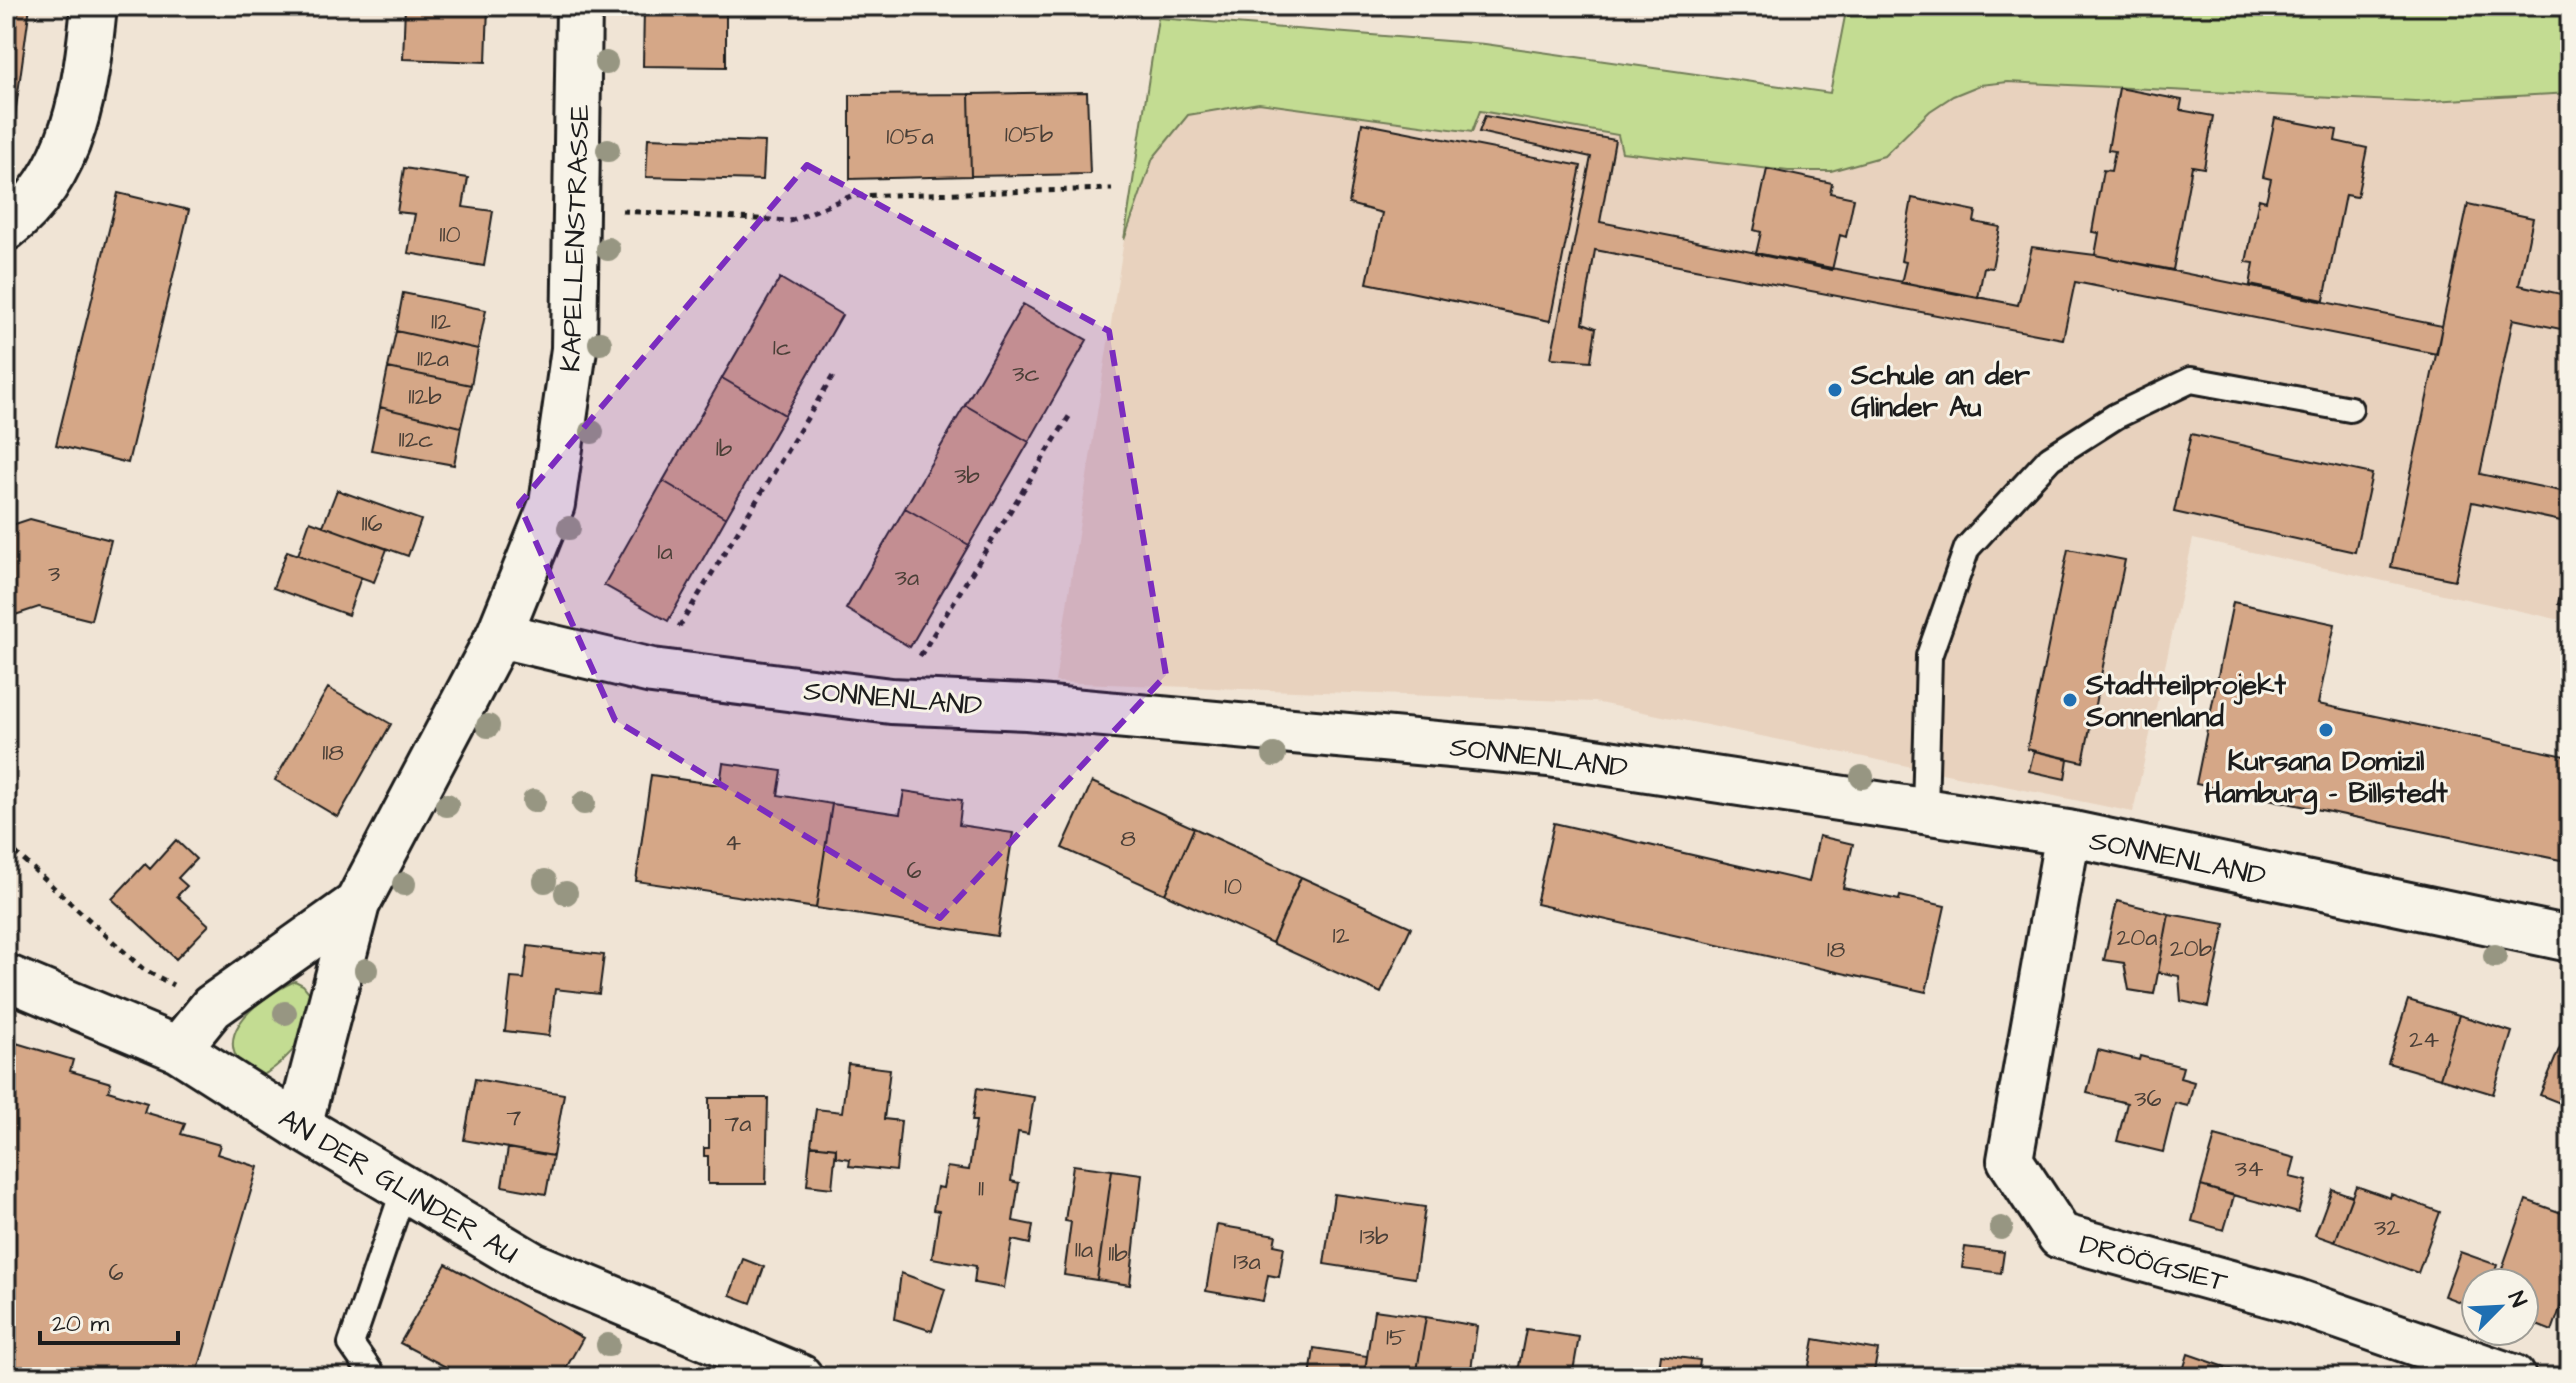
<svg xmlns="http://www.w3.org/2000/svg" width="2576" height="1383" viewBox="0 0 2576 1383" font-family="'Architects Daughter',sans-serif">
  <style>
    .built { fill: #e8d2be }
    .green { fill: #c3dc92; stroke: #707c57; stroke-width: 2 }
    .building { fill: #d5a787; stroke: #1c1c1c; stroke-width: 2 }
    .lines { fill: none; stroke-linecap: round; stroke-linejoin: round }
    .service-casing { stroke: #1c1c1c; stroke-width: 30 }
    .minor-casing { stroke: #1c1c1c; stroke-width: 50 }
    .tertiary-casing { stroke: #1c1c1c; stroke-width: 50 }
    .path { stroke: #1c1c1c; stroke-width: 5; stroke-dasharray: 6 6; stroke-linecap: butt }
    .service { stroke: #f7f3e8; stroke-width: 24 }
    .minor { stroke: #f7f3e8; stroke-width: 44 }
    .tertiary { stroke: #f7f3e8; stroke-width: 44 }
    .tree { fill: #979682 }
    .marked { fill: #7b2cbf; fill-opacity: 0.2; stroke: #7b2cbf; stroke-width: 6; stroke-dasharray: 16 10; stroke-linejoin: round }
    .poi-dot { fill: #1f6fb2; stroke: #f7f3e8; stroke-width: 3 }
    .labels { text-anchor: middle; stroke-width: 6; stroke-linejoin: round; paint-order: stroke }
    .number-label { font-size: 24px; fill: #4a3f37 }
    .street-label { font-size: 28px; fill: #1c1c1c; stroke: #f7f3e8 }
    .poi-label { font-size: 28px; font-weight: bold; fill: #1c1c1c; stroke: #f7f3e8; text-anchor: start }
  </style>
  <rect width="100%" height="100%" fill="#f0e4d5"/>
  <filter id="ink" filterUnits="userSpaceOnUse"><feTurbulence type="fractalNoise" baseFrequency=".0125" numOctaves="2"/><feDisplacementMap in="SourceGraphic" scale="16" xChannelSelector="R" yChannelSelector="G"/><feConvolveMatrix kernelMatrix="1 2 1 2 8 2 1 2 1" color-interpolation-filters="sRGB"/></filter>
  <g filter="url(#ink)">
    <path class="built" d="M 2008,82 L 2415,102 L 2570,93 L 2570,622 L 2193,539 L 2133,812 L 1594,702 L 1055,682 L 1124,240 L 1153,158 L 1188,115 L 1259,103 L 1472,132 L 1480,111 L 1619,135 L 1622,152 L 1788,171 L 1831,171 L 1884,156 L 1930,111 L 1953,96 L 1980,85 Z"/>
    <path class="green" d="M 1847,6 L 2570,6 L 2570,93 L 2415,102 L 2008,82 L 1980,85 L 1953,96 L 1930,111 L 1884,156 L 1831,171 L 1788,171 L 1622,152 L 1618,135 L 1480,111 L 1472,132 L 1259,103 L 1188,115 L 1153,158 L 1124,240 L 1158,18 L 1485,44 L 1830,93 Z
      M 295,981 L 303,985 L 314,998 C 314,1004 315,1012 313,1017 C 305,1041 280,1067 258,1078 C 200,1043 255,999 295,981 Z"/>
    <path class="building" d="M 6,6 L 30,6 L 7,173 L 6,173 Z
      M 405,6 L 488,6 L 486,62 L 403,59 Z
      M 644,6 L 726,6 L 726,67 L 643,66 Z
      M 2119,88 L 2182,100 L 2180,110 L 2213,116 L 2204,168 L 2192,166 L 2173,270 L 2095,255 L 2099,233 L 2092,232 L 2103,170 L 2111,171 L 2115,151 L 2108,150 Z
      M 1087,92 L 1090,174 L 971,176 L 969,94 Z
      M 969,94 L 971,176 L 850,179 L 850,95 Z
      M 1485,116 L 1615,140 L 1600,222 L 2018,305 L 2032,247 L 2095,255 L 2442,326 L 2437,354 L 2075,282 L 2063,339 L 1595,250 L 1583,323 L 1596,328 L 1591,361 L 1551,358 L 1591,157 L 1479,132 Z
      M 2275,118 L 2337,130 L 2335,141 L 2367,148 L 2357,197 L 2345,195 L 2324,300 L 2250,285 L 2254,263 L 2246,262 L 2259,199 L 2266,201 L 2271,179 L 2263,177 Z
      M 1362,123 L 1581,166 L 1550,321 L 1367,283 L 1382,213 L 1349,204 Z
      M 648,138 L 765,142 L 763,180 L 646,177 Z
      M 404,168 L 468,178 L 463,207 L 493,211 L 484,266 L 408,253 L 415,214 L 397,212 Z
      M 1767,169 L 1832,183 L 1830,193 L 1854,198 L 1846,237 L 1840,235 L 1832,270 L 1756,254 L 1761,232 L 1754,230 Z
      M 118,193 L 189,210 L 128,463 L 56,445 Z
      M 1912,198 L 1976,211 L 1974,222 L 2000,227 L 1992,268 L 1984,267 L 1978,298 L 1901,283 L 1906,262 L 1901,261 Z
      M 2468,204 L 2533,218 L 2519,285 L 2570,296 L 2570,331 L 2513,319 L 2480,474 L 2570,493 L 2570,523 L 2472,502 L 2455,580 L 2391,567 Z
      M 780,278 L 842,315 L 785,415 L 722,378 Z
      M 403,293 L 486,310 L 478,349 L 396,331 Z
      M 1023,304 L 1087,340 L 1029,442 L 965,405 Z
      M 396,331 L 478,349 L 471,385 L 388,368 Z
      M 388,368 L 471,385 L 461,427 L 380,407 Z
      M 722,378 L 785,415 L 726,518 L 663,481 Z
      M 965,405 L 1029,442 L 969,545 L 905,508 Z
      M 380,407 L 461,427 L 454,465 L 371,450 Z
      M 2191,434 L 2372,474 L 2355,552 L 2174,512 Z
      M 663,481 L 726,518 L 668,621 L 604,585 Z
      M 337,490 L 421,520 L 408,556 L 323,526 Z
      M 905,508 L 969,545 L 910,647 L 846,609 Z
      M 30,519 L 111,540 L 91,620 L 39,607 L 6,618 L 6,527 Z
      M 310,521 L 387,549 L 374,582 L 298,555 Z
      M 2570,546 L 2570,606 L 2558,604 Z
      M 2068,549 L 2125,560 L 2083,762 L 2027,749 Z
      M 287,551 L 361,577 L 348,615 L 273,588 Z
      M 2233,602 L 2335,624 L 2318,704 L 2570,757 L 2570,862 L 2196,784 Z
      M 328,688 L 391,724 L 338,817 L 275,780 Z
      M 2034,751 L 2068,759 L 2065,779 L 2029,771 Z
      M 723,763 L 782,771 L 778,795 L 832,804 L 816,908 L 636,881 L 651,775 L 720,785 Z
      M 1092,782 L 1194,828 L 1165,894 L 1062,848 Z
      M 904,791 L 962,800 L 959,825 L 1013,833 L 997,936 L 816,908 L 832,804 L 900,814 Z
      M 1554,823 L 1809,882 L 1819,836 L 1853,844 L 1843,888 L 1899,900 L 1900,896 L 1945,906 L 1926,992 L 1536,904 Z
      M 1194,828 L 1301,877 L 1272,943 L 1165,894 Z
      M 176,840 L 196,859 L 178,878 L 187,886 L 177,896 L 209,925 L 176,959 L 112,899 L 145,864 L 150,869 Z
      M 1301,877 L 1411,927 L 1381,993 L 1272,943 Z
      M 2117,901 L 2169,914 L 2154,994 L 2129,990 L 2124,963 L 2104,960 Z
      M 2169,914 L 2225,924 L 2208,1007 L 2181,1001 L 2179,976 L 2158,972 Z
      M 528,946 L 604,955 L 599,994 L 555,989 L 549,1036 L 505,1031 L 511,978 L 524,979 Z
      M 2408,1000 L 2459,1015 L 2440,1078 L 2388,1063 Z
      M 2459,1015 L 2512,1032 L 2493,1094 L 2440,1078 Z
      M 2564,1037 L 2570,1040 L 2570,1107 L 2540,1095 Z
      M 6,1040 L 73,1060 L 70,1071 L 111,1083 L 108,1091 L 147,1103 L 144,1112 L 185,1124 L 181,1134 L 220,1145 L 217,1154 L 258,1167 L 196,1377 L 6,1377 Z
      M 2098,1050 L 2139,1060 L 2140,1056 L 2183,1067 L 2180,1078 L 2194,1082 L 2188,1106 L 2175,1103 L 2163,1152 L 2117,1141 L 2127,1103 L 2087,1093 Z
      M 848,1064 L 890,1069 L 884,1119 L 901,1121 L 896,1171 L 849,1166 L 850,1159 L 836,1157 L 836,1148 L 811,1145 L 816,1109 L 842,1112 Z
      M 475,1079 L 564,1094 L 553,1156 L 464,1140 Z
      M 977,1088 L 1034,1097 L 1028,1134 L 1018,1132 L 1011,1181 L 1019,1183 L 1013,1221 L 1033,1225 L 1030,1244 L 1012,1240 L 1004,1288 L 974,1283 L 976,1266 L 932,1258 L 939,1211 L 933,1210 L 937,1187 L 943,1188 L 947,1167 L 969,1170 L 976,1121 L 972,1121 Z
      M 709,1098 L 768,1098 L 766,1184 L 708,1184 L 708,1156 L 704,1156 L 704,1148 L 709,1148 Z
      M 2215,1136 L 2295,1158 L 2290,1177 L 2307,1181 L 2298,1213 L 2201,1186 Z
      M 811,1145 L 836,1148 L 832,1188 L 807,1185 Z
      M 508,1148 L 553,1156 L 546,1194 L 502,1186 Z
      M 1073,1165 L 1112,1170 L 1097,1280 L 1064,1275 L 1071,1222 L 1065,1221 Z
      M 1112,1170 L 1142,1174 L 1130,1285 L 1097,1280 Z
      M 2201,1186 L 2234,1196 L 2224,1230 L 2192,1221 Z
      M 2356,1186 L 2390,1198 L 2391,1194 L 2440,1212 L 2418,1273 L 2335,1242 Z
      M 2332,1189 L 2352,1196 L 2335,1242 L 2315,1235 Z
      M 1334,1194 L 1425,1207 L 1415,1278 L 1324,1264 Z
      M 2526,1200 L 2570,1216 L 2570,1281 L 2552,1331 L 2524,1320 L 2524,1283 L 2497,1283 Z
      M 1217,1225 L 1276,1235 L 1274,1245 L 1284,1247 L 1279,1277 L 1268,1275 L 1263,1301 L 1206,1291 Z
      M 1965,1247 L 2004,1252 L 2001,1273 L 1962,1268 Z
      M 2460,1252 L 2497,1265 L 2494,1274 L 2499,1277 L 2497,1283 L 2476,1283 L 2476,1308 L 2444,1296 Z
      M 743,1259 L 764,1267 L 751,1303 L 730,1295 Z
      M 446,1264 L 583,1338 L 561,1377 L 465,1377 L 400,1343 Z
      M 901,1273 L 945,1289 L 932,1331 L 895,1319 Z
      M 1374,1310 L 1426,1317 L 1416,1377 L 1364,1377 Z
      M 1426,1317 L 1477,1326 L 1470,1377 L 1416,1377 Z
      M 1526,1329 L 1579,1337 L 1572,1377 L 1517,1377 Z
      M 1814,1339 L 1878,1350 L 1873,1377 L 1807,1377 Z
      M 1314,1348 L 1367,1356 L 1364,1377 L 1310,1377 Z
      M 2188,1354 L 2254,1377 L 2181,1377 Z
      M 1661,1355 L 1700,1360 L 1698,1375 L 1711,1377 L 1658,1377 Z"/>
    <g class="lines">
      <defs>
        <path id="service" d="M 1925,812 L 1929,656 L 1967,548 L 2050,458 L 2116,416 L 2191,380 L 2350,409
          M 374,1377 L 351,1344 L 404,1189"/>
        <path id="minor" d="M 6,228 C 75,175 86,87 94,6
          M 499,635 L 652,671 L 891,701 L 1027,707 L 1549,754 L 2068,833 L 2570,939
          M 2068,833 L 2010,1160 L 2060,1236 L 2295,1301 L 2513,1377
          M 299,1126 L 533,1265 L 800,1377"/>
        <path id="tertiary" d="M 6,977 L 178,1049 L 299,1126 L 357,904 L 499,635 L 552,504 L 574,349 L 579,6
          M 178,1049 L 212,1007 L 357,904"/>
      </defs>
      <use href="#service" class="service-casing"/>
      <use href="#minor" class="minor-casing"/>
      <use href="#tertiary" class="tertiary-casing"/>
      <path class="path" d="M 622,211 L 790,221 L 851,196 L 1112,189
        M 679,627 L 833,376
        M 920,656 L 1070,415
        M 6,844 L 143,969 L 173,985"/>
      <use href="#service" class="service"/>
      <use href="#minor" class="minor"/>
      <use href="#tertiary" class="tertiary"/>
    </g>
    <g class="tree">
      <circle cx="606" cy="63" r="12"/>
      <circle cx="608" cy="150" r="12"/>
      <circle cx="608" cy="249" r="12"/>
      <circle cx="600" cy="343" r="12"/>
      <circle cx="592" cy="432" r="12"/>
      <circle cx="569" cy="528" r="12"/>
      <circle cx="488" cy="726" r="12"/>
      <circle cx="1274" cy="755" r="12"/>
      <circle cx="1862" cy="777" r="12"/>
      <circle cx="534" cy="801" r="12"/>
      <circle cx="584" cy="803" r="12"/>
      <circle cx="447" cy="805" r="12"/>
      <circle cx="545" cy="881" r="12"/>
      <circle cx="404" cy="884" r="12"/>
      <circle cx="566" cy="893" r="12"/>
      <circle cx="2495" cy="956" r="12"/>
      <circle cx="366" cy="970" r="12"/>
      <circle cx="285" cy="1013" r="12"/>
      <circle cx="2001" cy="1228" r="12"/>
      <circle cx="608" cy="1345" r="12"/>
    </g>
  </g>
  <path class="marked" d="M 807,165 L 1109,331 L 1166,675 L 940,918 L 615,720 L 519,504 Z"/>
  <g class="poi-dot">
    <circle cx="1835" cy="390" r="8"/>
    <circle cx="2070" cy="700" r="8"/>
    <circle cx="2326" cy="730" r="8"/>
  </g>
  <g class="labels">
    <g class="number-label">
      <text x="1029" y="142">105b</text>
      <text x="910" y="144">105a</text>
      <text x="450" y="242">110</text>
      <text x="441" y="329">112</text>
      <text x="782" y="355">1c</text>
      <text x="433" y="366">112a</text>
      <text x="1026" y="381">3c</text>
      <text x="425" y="404">112b</text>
      <text x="416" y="447">112c</text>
      <text x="724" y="456">1b</text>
      <text x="967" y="483">3b</text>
      <text x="372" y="531">116</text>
      <text x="665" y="559">1a</text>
      <text x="54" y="581">3</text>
      <text x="907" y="585">3a</text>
      <text x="333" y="760">118</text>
      <text x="1128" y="846">8</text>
      <text x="733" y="850">4</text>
      <text x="914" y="878">6</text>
      <text x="1233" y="894">10</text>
      <text x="1341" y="943">12</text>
      <text x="2137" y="945">20a</text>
      <text x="2191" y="956">20b</text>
      <text x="1836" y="957">18</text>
      <text x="2424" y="1047">24</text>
      <text x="2148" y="1106">36</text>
      <text x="514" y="1125">7</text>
      <text x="738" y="1131">7a</text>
      <text x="2249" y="1176">34</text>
      <text x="981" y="1196">11</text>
      <text x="2387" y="1235">32</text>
      <text x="1374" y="1244">13b</text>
      <text x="1084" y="1257">11a</text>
      <text x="1118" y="1261">11b</text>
      <text x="1247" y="1269">13a</text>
      <text x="116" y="1280">6</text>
      <text x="1396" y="1345">15</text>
    </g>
    <g class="street-label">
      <text transform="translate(574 238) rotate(-88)" y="10">KAPELLENSTRASSE</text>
      <text transform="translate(893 697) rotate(5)" y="10">SONNENLAND</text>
      <text transform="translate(1539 756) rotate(7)" y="10">SONNENLAND</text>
      <text transform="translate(2178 857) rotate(12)" y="10">SONNENLAND</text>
      <text transform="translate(399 1185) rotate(31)" y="10">AN DER GLINDER AU</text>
      <text transform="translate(2154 1262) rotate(15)" y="10">DRÖÖGSIET</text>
    </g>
    <g class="poi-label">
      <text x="1851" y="384">Schule an der<tspan x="1851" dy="32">Glinder Au</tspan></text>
      <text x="2086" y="694">Stadtteilprojekt<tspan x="2086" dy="32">Sonnenland</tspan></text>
      <text x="2326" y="770" text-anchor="middle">Kursana Domizil<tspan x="2326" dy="32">Hamburg - Billstedt</tspan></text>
    </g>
  </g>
  <rect width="2576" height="1383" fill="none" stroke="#f7f3e8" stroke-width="32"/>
  <rect x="16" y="16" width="2544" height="1351" fill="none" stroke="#1c1c1c" stroke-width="3" filter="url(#ink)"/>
  <g transform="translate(2500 1307) rotate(66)"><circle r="38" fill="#f7f3e8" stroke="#9f9d96" stroke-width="2"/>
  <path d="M0-6L14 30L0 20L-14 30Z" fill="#1f6fb2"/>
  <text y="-12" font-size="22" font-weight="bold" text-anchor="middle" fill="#1c1c1c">N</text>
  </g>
  <path d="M40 1331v12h138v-12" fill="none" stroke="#1c1c1c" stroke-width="4"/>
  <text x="52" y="1331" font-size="24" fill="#1c1c1c" stroke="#f7f3e8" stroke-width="6" paint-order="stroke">20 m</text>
</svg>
